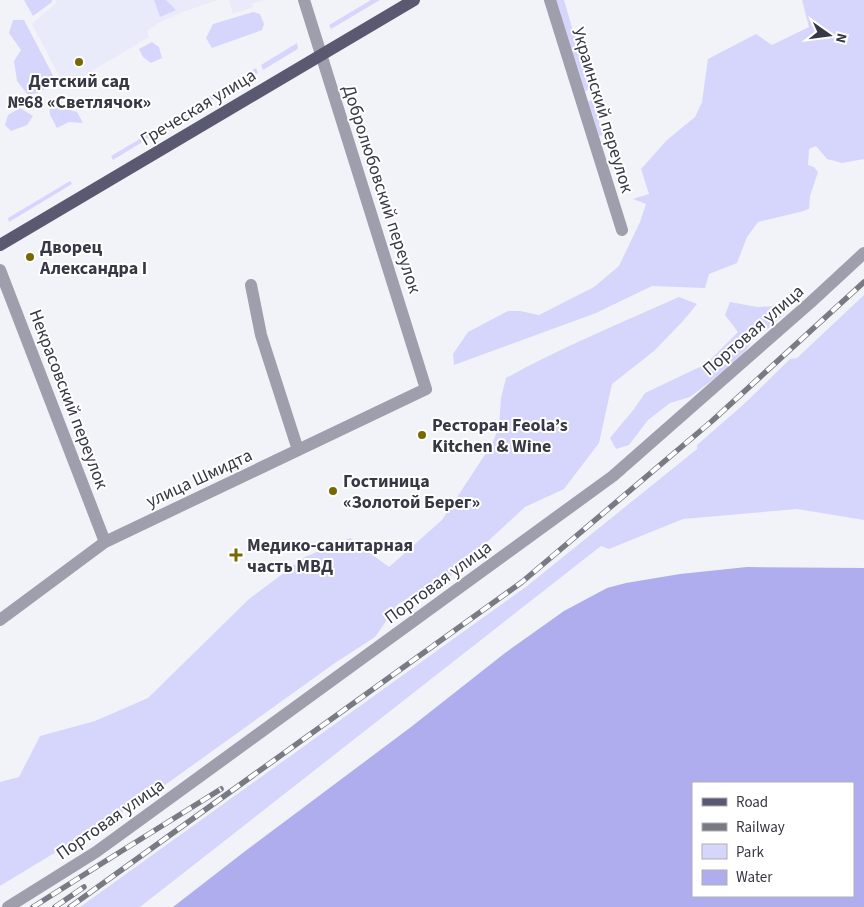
<svg xmlns="http://www.w3.org/2000/svg" width="864" height="907" viewBox="0 0 864 907" font-family="'Source Sans 3',sans-serif">
  <style>
    .built { fill: #e9eafa }
    .green { fill: #d6d6fc }
    .water { fill: #afadee; fill-rule: evenodd }
    .lines { fill: none; stroke-linecap: round; stroke-linejoin: round }
    .minor { stroke: #9e9ead; stroke-width: 12 }
    .major { stroke: #595972; stroke-width: 12 }
    .rail-casing { stroke: #7a7a85; stroke-width: 5.5 }
    .rail { stroke: #fff; stroke-width: 4; stroke-dasharray: 11; stroke-linecap: butt }
    .poi-dot { fill: #776900; stroke: #fff; stroke-width: 2 }
    .labels { text-anchor: middle; stroke-width: 4; stroke-linejoin: round; paint-order: stroke }
    .poi-label { font-size: 18px; font-weight: bold; fill: #373745; stroke: #fff; text-anchor: start }
    .street-label { font-size: 18px; fill: #373745; stroke: #fff }
  </style>
  <rect width="100%" height="100%" fill="#f2f2f9"/>
  <path class="built" d="M 56,0 L 217,0 L 180,13 L 158,23 L 147,31 L 149,37 L 65,87 L 32,24 L 56,3 Z
    M 229,0 L 263,0 L 252,4 L 253,7 L 233,14 Z"/>
  <path class="green" d="M 24,0 L 52,0 L 52,2 L 33,16 Z
    M 154,0 L 166,0 L 176,10 L 160,17 Z
    M 371,0 L 380,0 L 331,29 L 329,25 Z
    M 556,0 L 564,0 L 590,89 L 585,91 Z
    M 802,0 L 864,0 L 864,159 L 842,163 L 827,159 L 816,146 L 809,149 L 808,165 L 814,167 L 818,172 L 810,196 L 809,209 L 800,212 L 758,222 L 747,237 L 737,263 L 709,274 L 705,288 L 652,286 L 596,313 L 454,365 L 453,354 L 468,332 L 508,311 L 520,311 L 539,315 L 594,287 L 619,266 L 640,222 L 646,204 L 633,199 L 649,194 L 641,169 L 667,140 L 695,117 L 702,102 L 708,59 L 756,34 L 772,45 L 809,27 Z
    M 253,12 L 260,14 L 264,24 L 262,30 L 212,48 L 206,38 L 213,24 Z
    M 13,20 L 24,20 L 57,83 L 37,93 L 28,95 L 17,81 L 14,61 L 21,50 L 9,33 Z
    M 152,42 L 159,47 L 162,58 L 151,63 L 143,57 L 139,49 Z
    M 297,43 L 298,48 L 296,50 L 263,70 L 261,65 Z
    M 256,68 L 258,73 L 203,105 L 201,101 Z
    M 58,98 L 66,109 L 77,112 L 83,123 L 69,122 L 57,128 L 50,115 L 49,100 Z
    M 593,100 L 603,135 L 599,136 L 588,101 Z
    M 195,105 L 198,109 L 166,128 L 164,124 Z
    M 20,108 L 33,116 L 27,125 L 11,131 L 5,125 L 8,115 Z
    M 155,130 L 157,133 L 113,160 L 111,156 Z
    M 70,181 L 72,184 L 9,222 L 8,218 Z
    M 864,295 L 864,520 L 797,509 L 683,519 L 609,549 L 601,546 L 140,907 L 80,907 L 527,586 L 697,449 L 697,445 L 744,404 L 790,359 L 797,358 Z
    M 679,297 L 697,304 L 683,321 L 654,351 L 612,384 L 599,443 L 564,489 L 525,507 L 432,593 L 399,603 L 375,637 L 335,663 L 158,790 L 0,886 L 0,782 L 19,777 L 40,736 L 95,721 L 148,698 L 249,599 L 305,557 L 350,538 L 389,567 L 442,520 L 492,444 L 499,427 L 501,398 L 506,378 C 562,347 621,323 679,297 Z
    M 730,302 L 757,307 L 778,306 L 784,314 L 770,327 L 755,336 L 743,355 L 719,375 L 690,397 L 670,403 L 648,420 L 629,445 L 616,449 L 610,438 L 634,409 L 645,393 L 706,364 L 738,332 L 725,315 Z"/>
  <path class="water" d="M 747,567 L 864,568 L 864,907 L 173,907 L 244,852 L 411,727 L 505,653 L 564,611 L 607,588 L 626,583 L 680,574 ZM 693,783 L 853,783 L 853,896 L 693,896 Z"/>
  <g class="lines">
    <path class="minor" d="M 550,0 L 622,230
      M 0,270 L 105,542
      M 251,285 L 261,335 L 298,450
      M 0,620 L 105,542 L 426,389 L 304,0
      M 8,907 L 96,852 L 613,476 L 811,302 L 864,253"/>
    <path class="major" d="M 0,245 L 414,0"/>
    <defs>
      <path id="rail" d="M 33,907 L 104,862 L 221,789
        M 55,907 L 84,887
        M 70,907 L 522,582 L 712,421 L 864,282"/>
    </defs>
    <use href="#rail" class="rail-casing"/>
    <use href="#rail" class="rail"/>
  </g>
  <g class="poi-dot">
    <circle cx="79" cy="62" r="5"/>
    <circle cx="30" cy="257" r="5"/>
    <circle cx="422" cy="435" r="5"/>
    <circle cx="333" cy="491" r="5"/>
    <path d="M233.5 547.5h5v5h5v5h-5v5h-5v-5h-5v-5h5z"/>
  </g>
  <g class="labels">
    <g class="poi-label">
      <text x="79" y="87" text-anchor="middle">Детский сад<tspan x="79" dy="21">№68 «Светлячок»</tspan></text>
      <text x="40" y="253">Дворец<tspan x="40" dy="21">Александра I</tspan></text>
      <text x="432" y="431">Ресторан Feola’s<tspan x="432" dy="21">Kitchen &amp; Wine</tspan></text>
      <text x="343" y="487">Гостиница<tspan x="343" dy="21">«Золотой Берег»</tspan></text>
      <text x="247" y="551">Медико-санитарная<tspan x="247" dy="21">часть МВД</tspan></text>
    </g>
    <g class="street-label">
      <text transform="translate(198 107) rotate(-31)" y="6">Греческая улица</text>
      <text transform="translate(603 110) rotate(73)" y="6">Украинский переулок</text>
      <text transform="translate(382 189) rotate(72)" y="6">Добролюбовский переулок</text>
      <text transform="translate(753 330) rotate(-41)" y="6">Портовая улица</text>
      <text transform="translate(69 399) rotate(69)" y="6">Некрасовский переулок</text>
      <text transform="translate(199 478) rotate(-25)" y="6">улица Шмидта</text>
      <text transform="translate(438 582) rotate(-36)" y="6">Портовая улица</text>
      <text transform="translate(110 819) rotate(-35)" y="6">Портовая улица</text>
    </g>
  </g>
  <rect x="692" y="782" width="162" height="115" fill="#ffffff" stroke="#afafb5"/>
  <rect x="702" y="798" width="25" height="8" fill="#595972" stroke="#afafb5"/>
  <text x="736" y="807" font-size="15" fill="#373745">Road</text>
  <rect x="702" y="823" width="25" height="8" fill="#7a7a85" stroke="#afafb5"/>
  <text x="736" y="832" font-size="15" fill="#373745">Railway</text>
  <rect x="702" y="844" width="25" height="15" fill="#d6d6fc" stroke="#afafb5"/>
  <text x="736" y="857" font-size="15" fill="#373745">Park</text>
  <rect x="702" y="870" width="25" height="15" fill="#afadee" stroke="#afafb5"/>
  <text x="736" y="882" font-size="15" fill="#373745">Water</text>
  <g transform="translate(829 35) rotate(104)" stroke="#ffffff" stroke-width="4" paint-order="stroke">
  <path d="M0-4L9 19L0 12L-9 19Z" fill="#373745"/>
  <text y="-8" font-size="14" font-weight="bold" text-anchor="middle" fill="#373745">N</text>
  </g>
</svg>
